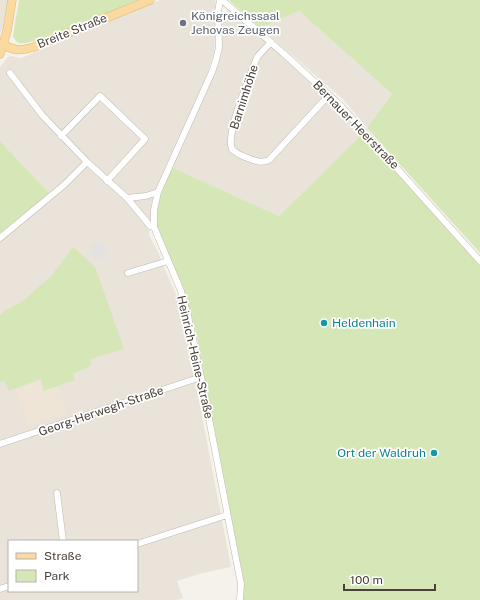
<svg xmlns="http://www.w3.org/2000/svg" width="480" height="600" viewBox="0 0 480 600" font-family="'Public Sans',sans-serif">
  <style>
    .residential { fill: #e9e3da; fill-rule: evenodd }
    .education { fill: #eee5d7 }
    .green { fill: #d5e7b7 }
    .parking { fill: #e4e2e0 }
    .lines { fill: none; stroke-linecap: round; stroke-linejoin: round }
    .minor-casing { stroke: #c1b9af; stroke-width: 7 }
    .major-casing { stroke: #e0b670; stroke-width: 9 }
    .minor { stroke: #fff; stroke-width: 6 }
    .major { stroke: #fadaa0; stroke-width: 8 }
    .worship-dot { fill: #6b7280; stroke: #fff; stroke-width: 1.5 }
    .culture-dot { fill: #0f9aa8; stroke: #fff; stroke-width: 1.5 }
    .labels { text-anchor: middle; stroke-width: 3.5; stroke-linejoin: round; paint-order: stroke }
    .worship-label { font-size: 12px; fill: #5b616d; stroke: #fff; text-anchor: start }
    .street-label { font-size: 12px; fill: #4a423a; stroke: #fff }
    .culture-label { font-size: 12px; fill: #0d838f; stroke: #fff; text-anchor: start }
  </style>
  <rect width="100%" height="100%" fill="#f5f2ec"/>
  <path class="residential" d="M 0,0 L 8,0 L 3,26 L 0,34 Z
    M 160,0 L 215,0 L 217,9 L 214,53 L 206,77 L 194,107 L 175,146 L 161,177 L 152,202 L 149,235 L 159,254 L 165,270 L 178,299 L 183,318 L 231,567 L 202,573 L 177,581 L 183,598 L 177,600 L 0,600 L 0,236 L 50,194 L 0,141 L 0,67 L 8,57 L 11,56 L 19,58 L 24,57 L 116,18 ZM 9,541 L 137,541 L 137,591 L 9,591 Z
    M 229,11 L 233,13 L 339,105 L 363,133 L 279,216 L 171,167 L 212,79 L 222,51 L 222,23 L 223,15 L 225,12 Z
    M 299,11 L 392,94 L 367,128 L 343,99 L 260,28 Z"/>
  <path class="education" d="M 41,379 L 43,391 L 58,386 L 67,414 L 31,426 L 28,425 L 22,409 L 23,408 L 15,389 Z"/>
  <path class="green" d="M 19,0 L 137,0 C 121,7 31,48 19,43 C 16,42 15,39 13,37 L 15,23 Z
    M 229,0 L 480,0 L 480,253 L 367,128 L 392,94 L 299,11 L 260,28 Z
    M 363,133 L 480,266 L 480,600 L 243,600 L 244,582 L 210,409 L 196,333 L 185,294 L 156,227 L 157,207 L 161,191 L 171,167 L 279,216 Z
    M 0,141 L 50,194 L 0,236 Z
    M 73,247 L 95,267 L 124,349 L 90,359 L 91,366 L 73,374 L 75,380 L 43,391 L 41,379 L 9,391 L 4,381 L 0,382 L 0,316 L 5,310 L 23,301 L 50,277 L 63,261 Z"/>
  <path class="parking" d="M 98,240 L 108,249 L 98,260 L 88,251 Z"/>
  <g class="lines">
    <defs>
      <path id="minor" d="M 220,0 L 218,12 L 219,47 L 216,60 L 212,72 L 158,192 L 154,210 L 154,227 L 181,291 L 188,316 L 200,372 L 239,574 L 241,584 L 240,600
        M 222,0 L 283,53 L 340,105 L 480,261
        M 271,42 L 258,56 L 256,60 C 250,76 225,135 232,149 C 235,153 241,155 245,157 C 253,160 260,164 269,160 L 329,95
        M 10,73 L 42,115 L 87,162 L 127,198 L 147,222 L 150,226 L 154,227
        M 61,136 L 100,96 L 145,139 L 107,181
        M 127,198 L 146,196 L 158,192
        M 0,238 L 64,185 L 87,162
        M 128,273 L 168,261
        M 0,444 L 201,377
        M 57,493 L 63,541
        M 137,544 L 227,515
        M 0,589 L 9,586"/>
      <path id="major" d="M 3,45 C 17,51 19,51 34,47 L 150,0
        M 0,54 L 7,31 L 12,0"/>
    </defs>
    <use href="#minor" class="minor-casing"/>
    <use href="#major" class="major-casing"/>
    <use href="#minor" class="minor"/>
    <use href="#major" class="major"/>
  </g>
  <circle class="worship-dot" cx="183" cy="23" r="4"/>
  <g class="culture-dot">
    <circle cx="324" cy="323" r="4"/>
    <circle cx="434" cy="453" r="4"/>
  </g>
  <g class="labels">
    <g class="worship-label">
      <text x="191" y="20">Königreichssaal<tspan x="191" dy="14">Jehovas Zeugen</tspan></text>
    </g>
    <g class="street-label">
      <text transform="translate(72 31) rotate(-22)" y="4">Breite Straße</text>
      <text transform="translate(244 97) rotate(-72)" y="4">Barnimhöhe</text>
      <text transform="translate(356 125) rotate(46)" y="4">Bernauer Heerstraße</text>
      <text transform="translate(195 357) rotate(77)" y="4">Heinrich-Heine-Straße</text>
      <text transform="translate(101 411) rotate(-19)" y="4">Georg-Herwegh-Straße</text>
    </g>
    <g class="culture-label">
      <text x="332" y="327">Heldenhain</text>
      <text x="426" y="457" text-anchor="end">Ort der Waldruh</text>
    </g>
  </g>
  <rect x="8" y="540" width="130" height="52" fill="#ffffff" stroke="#b7b3b0"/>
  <rect x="16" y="553" width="20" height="6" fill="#fadaa0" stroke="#b7b3b0"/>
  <text x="44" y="560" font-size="12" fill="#4a423a">Straße</text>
  <rect x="16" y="570" width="20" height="12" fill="#d5e7b7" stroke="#b7b3b0"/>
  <text x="44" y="580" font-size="12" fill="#4a423a">Park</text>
  <path d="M344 584v6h91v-6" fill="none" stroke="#4a423a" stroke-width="2"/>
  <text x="350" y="584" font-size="12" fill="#4a423a" stroke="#ffffff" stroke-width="3" paint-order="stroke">100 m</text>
</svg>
